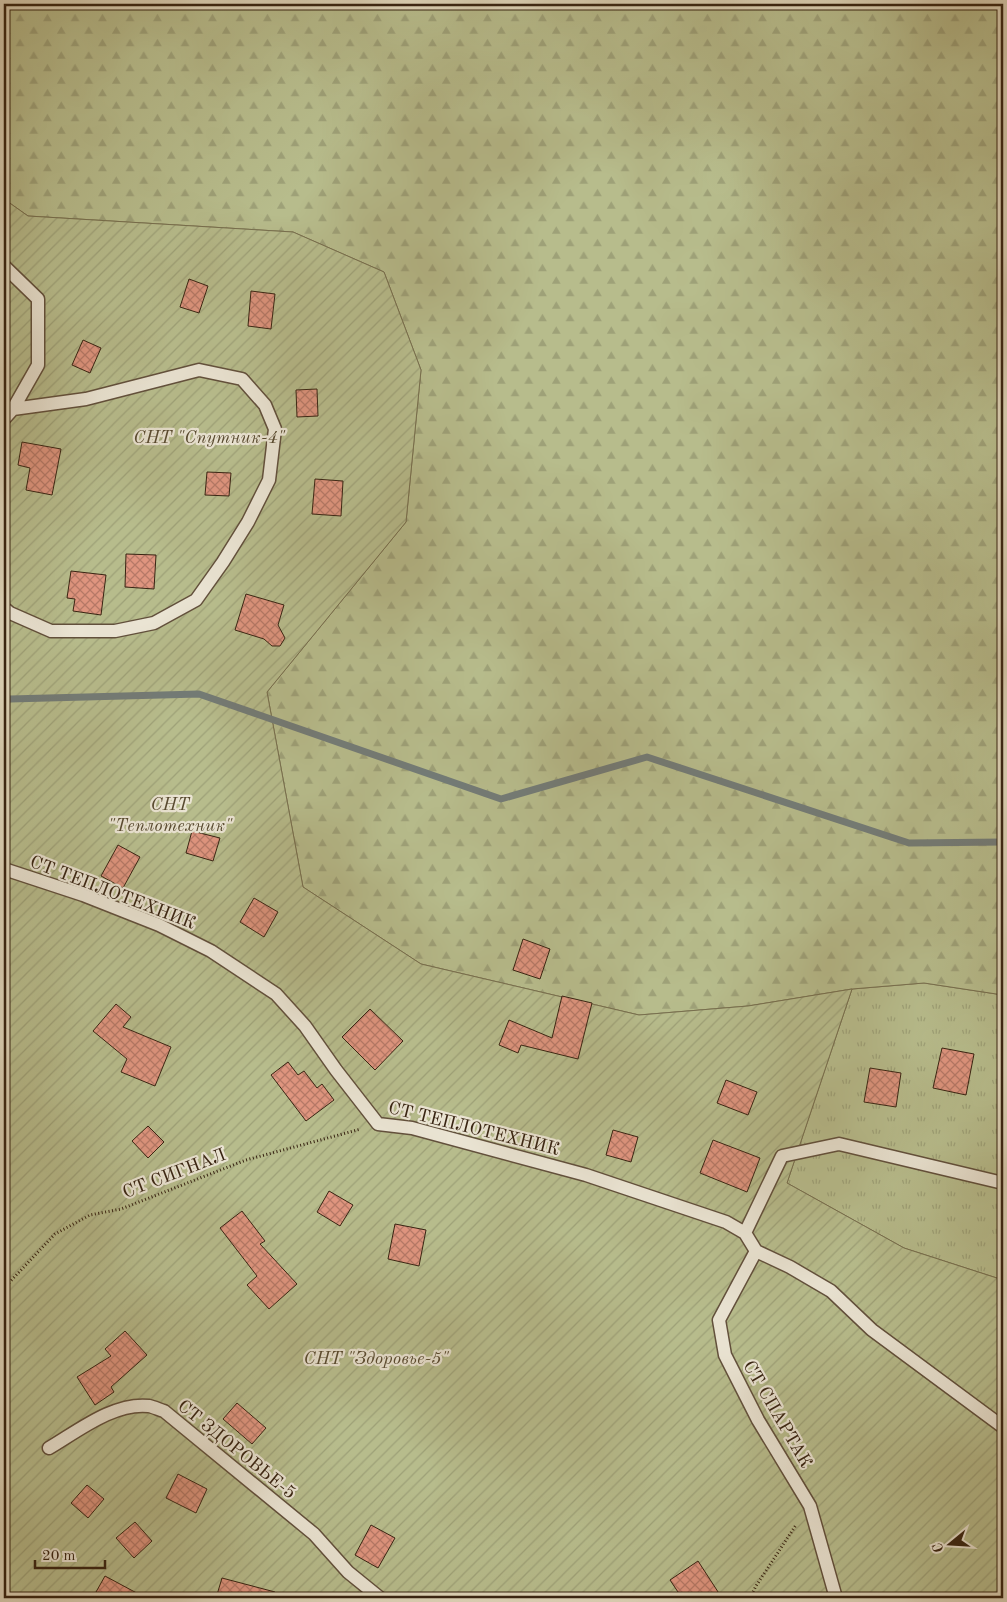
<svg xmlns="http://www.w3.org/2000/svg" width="1007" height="1602" viewBox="0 0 1007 1602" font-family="'Old Standard TT',serif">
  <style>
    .grass { fill: url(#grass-tufts); stroke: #78704f }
    .forest { fill: url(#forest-firs); stroke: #78704f }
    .garden { fill: url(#garden-furrows); stroke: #78704f }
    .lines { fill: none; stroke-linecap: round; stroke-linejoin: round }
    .stream { stroke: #737c78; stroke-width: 7 }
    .building { fill: url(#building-cross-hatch); stroke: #382412 }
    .lane-casing { stroke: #62503c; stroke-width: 15 }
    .path { stroke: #382412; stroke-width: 3; stroke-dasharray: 1 2.5; stroke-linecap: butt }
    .lane { stroke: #eae4d3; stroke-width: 12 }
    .labels { text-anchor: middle; stroke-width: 4.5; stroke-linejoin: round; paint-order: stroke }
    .park-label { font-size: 18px; font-style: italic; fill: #584a30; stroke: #eae4d3 }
    .street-label { font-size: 18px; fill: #382412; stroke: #eae4d3 }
  </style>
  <defs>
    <pattern id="grass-tufts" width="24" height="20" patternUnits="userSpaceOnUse" patternTransform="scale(1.25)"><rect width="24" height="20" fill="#b7bc8c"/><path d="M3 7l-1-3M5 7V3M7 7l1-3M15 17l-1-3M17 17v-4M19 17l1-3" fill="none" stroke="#9ea178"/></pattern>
    <pattern id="forest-firs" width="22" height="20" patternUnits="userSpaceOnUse" patternTransform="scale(1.25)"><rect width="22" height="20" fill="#b7bc8c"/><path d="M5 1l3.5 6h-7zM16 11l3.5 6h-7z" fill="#9ea178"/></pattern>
    <pattern id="garden-furrows" width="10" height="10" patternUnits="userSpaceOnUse" patternTransform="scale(1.25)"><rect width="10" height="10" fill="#b7bc8c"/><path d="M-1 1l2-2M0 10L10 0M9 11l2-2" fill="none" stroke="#9ea178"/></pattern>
    <pattern id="building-cross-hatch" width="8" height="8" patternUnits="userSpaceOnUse" patternTransform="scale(1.25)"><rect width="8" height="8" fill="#df957f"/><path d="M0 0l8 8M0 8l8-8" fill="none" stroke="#b67967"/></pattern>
  </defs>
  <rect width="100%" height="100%" fill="#dfd6bb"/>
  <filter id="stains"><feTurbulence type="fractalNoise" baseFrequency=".004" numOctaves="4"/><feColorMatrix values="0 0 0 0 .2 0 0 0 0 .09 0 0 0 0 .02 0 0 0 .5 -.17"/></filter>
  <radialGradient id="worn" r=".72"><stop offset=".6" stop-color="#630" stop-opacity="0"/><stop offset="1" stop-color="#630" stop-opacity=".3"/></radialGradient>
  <path class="grass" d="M 924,983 L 1003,995 L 1003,1280 L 904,1248 L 787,1183 L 852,989 Z"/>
  <path class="forest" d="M 4,4 L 1003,4 L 1003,995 L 924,983 L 852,989 L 748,1006 L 639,1015 L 421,964 L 303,887 L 267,692 L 406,522 L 421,370 L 384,272 L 293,232 L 28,216 L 4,199 Z"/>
  <path class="garden" d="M 4,199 L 28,216 L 293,232 L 384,272 L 421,370 L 406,522 L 267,692 L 303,887 L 421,964 L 639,1015 L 748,1006 L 852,989 L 787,1183 L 904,1248 L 1003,1280 L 1003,1598 L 4,1598 Z"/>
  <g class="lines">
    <path class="stream" d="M 4,697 L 10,699 L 199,694 L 501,799 L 647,757 L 909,843 L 1003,842"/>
  </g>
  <path class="building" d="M 189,279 L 208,286 L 199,313 L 180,307 Z
    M 251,291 L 275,294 L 271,329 L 248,326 Z
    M 83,340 L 101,348 L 90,373 L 72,365 Z
    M 317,389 L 318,416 L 297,417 L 296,390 Z
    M 22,442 L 61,449 L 52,495 L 26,490 L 30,468 L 18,465 Z
    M 207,472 L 231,473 L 229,496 L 205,495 Z
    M 315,479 L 343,481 L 341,516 L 312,514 Z
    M 126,554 L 156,555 L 154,589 L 125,587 Z
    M 71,571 L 106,575 L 101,615 L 73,611 L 75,599 L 67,598 Z
    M 246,594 L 284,605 L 278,625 L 285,638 L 280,646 L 272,646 L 264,639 L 235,630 Z
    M 192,831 L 220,838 L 213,861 L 186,853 Z
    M 118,845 L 140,857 L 123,888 L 101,876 Z
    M 254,898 L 278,912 L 264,937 L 240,922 Z
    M 523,939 L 550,949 L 540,979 L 513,970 Z
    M 562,996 L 592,1003 L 578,1059 L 521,1045 L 518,1053 L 499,1045 L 509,1020 L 552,1038 Z
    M 116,1004 L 131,1017 L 123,1027 L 171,1047 L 155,1086 L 121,1072 L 127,1059 L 93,1031 Z
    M 370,1009 L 403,1041 L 375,1070 L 342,1037 Z
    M 942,1048 L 974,1054 L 966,1095 L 933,1088 Z
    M 288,1062 L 298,1075 L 304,1071 L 317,1088 L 322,1084 L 334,1100 L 306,1121 L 271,1075 Z
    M 870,1068 L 901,1073 L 896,1107 L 864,1102 Z
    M 726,1080 L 757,1092 L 748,1115 L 717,1103 Z
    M 148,1126 L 164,1142 L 148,1158 L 132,1141 Z
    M 613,1130 L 638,1137 L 631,1162 L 606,1155 Z
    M 713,1140 L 760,1158 L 747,1192 L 700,1173 Z
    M 329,1191 L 353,1205 L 340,1226 L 317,1212 Z
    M 242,1211 L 265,1241 L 260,1244 L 297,1284 L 269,1309 L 247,1285 L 257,1276 L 220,1228 Z
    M 395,1224 L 426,1230 L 419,1266 L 388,1259 Z
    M 125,1331 L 147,1355 L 111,1387 L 114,1392 L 95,1405 L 77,1377 L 111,1356 L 105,1349 Z
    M 237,1403 L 266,1428 L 252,1444 L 223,1419 Z
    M 178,1474 L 207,1489 L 196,1513 L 166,1498 Z
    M 87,1485 L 104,1499 L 88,1518 L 71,1503 Z
    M 135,1522 L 152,1541 L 134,1558 L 116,1538 Z
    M 371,1525 L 395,1538 L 378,1568 L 355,1555 Z
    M 698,1561 L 722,1598 L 682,1598 L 670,1580 Z
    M 105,1576 L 146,1598 L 108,1598 L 96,1592 Z
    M 222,1578 L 275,1592 L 275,1598 L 216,1598 Z"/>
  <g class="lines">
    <defs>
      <path id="lane" d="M 4,266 L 38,299 L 38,365 L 13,409
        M 4,419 L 13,409 L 86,399 L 199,370 L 242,379 L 265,405 L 275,429 L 269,480 L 248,522 L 223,562 L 196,600 L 154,623 L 115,631 L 51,631 L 10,613 L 4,608
        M 4,869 L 83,895 L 159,925 L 211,951 L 276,994 L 305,1026 L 336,1070 L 378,1124 L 412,1128 L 586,1175 L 726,1222 L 745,1233 L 756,1251 L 790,1267 L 831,1291 L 872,1330 L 1003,1427
        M 745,1233 L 782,1156 L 839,1144 L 1003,1183
        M 756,1251 L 719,1320 L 725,1355 L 758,1420 L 810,1506 L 836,1598
        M 49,1448 C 78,1431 114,1402 149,1406 C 154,1407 160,1410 164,1411 L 314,1534 L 348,1572 L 380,1598"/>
    </defs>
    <use href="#lane" class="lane-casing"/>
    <path class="path" d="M 4,1288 L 55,1234 L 90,1215 L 121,1209 L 246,1160 L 361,1129
      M 750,1598 L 756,1586 L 796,1525"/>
    <use href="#lane" class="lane"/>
  </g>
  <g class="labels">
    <g class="park-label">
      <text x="209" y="443">СНТ "Спутник-4"</text>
      <text x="170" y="810">СНТ<tspan x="170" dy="21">"Теплотехник"</tspan></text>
      <text x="376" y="1364">СНТ "Здоровье-5"</text>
    </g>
    <g class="street-label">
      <text transform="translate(113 892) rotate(21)" y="6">СТ ТЕПЛОТЕХНИК</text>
      <text transform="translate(474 1128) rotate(14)" y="6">СТ ТЕПЛОТЕХНИК</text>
      <text transform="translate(174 1173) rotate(-21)" y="6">СТ СИГНАЛ</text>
      <text transform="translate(778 1414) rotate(60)" y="6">СТ СПАРТАК</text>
      <text transform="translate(237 1449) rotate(39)" y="6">СТ ЗДОРОВЬЕ-5</text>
    </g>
  </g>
  <rect width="1007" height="1602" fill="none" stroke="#dfd6bb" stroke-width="20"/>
  <rect x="5" y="5" width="997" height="1592" fill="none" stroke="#382412" stroke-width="2.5"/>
  <rect x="10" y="10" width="987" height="1582" fill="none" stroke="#382412"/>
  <g transform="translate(950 1544) rotate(252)" stroke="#eae4d3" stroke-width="4" paint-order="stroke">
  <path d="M0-4L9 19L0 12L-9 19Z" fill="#382412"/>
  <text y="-8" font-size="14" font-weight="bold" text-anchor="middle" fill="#382412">С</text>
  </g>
  <path d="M35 1560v8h70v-8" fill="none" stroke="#382412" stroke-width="2.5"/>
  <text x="42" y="1560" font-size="15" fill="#382412" stroke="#eae4d3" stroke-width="4" paint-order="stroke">20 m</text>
  <rect width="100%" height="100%" filter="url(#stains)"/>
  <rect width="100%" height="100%" fill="url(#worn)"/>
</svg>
